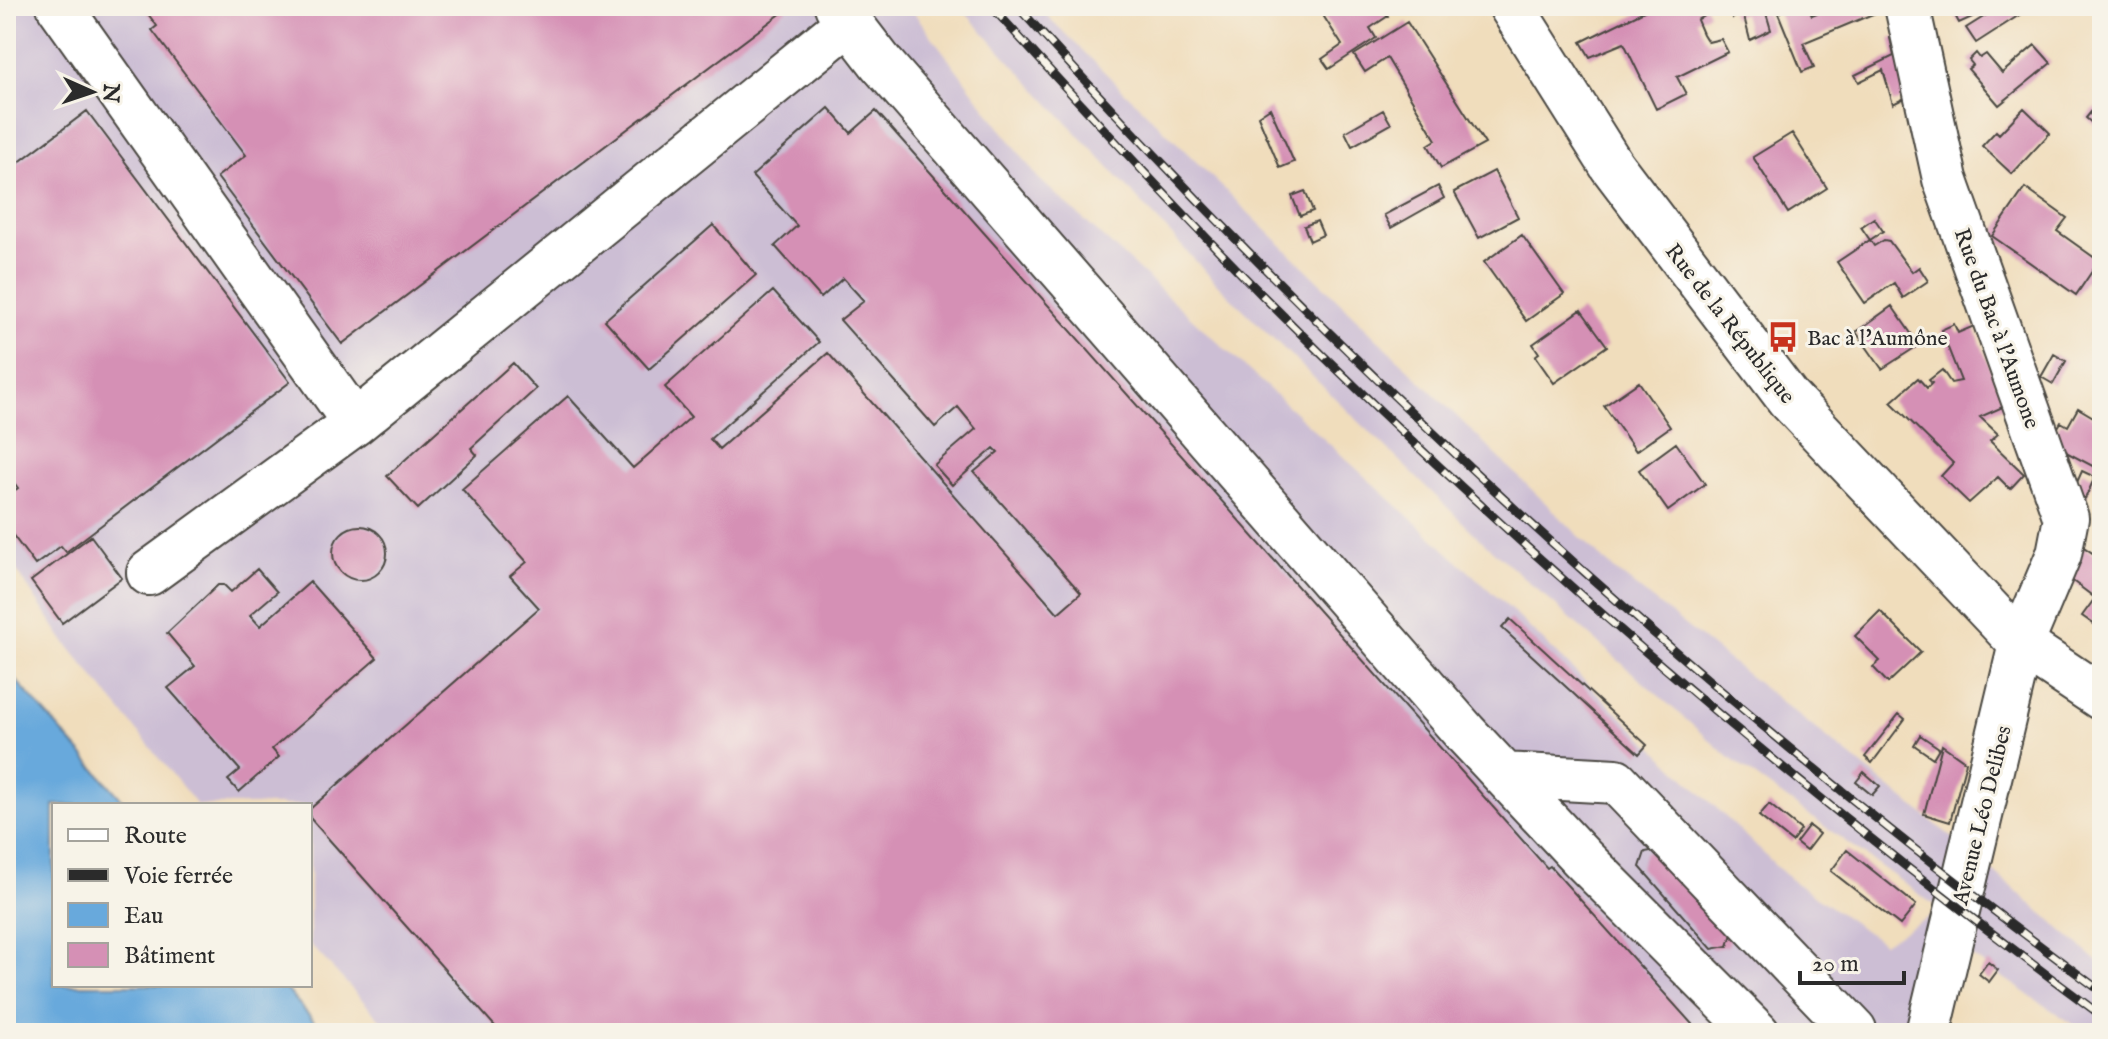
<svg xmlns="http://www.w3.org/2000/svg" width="2108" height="1039" viewBox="0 0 2108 1039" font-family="'IM FELL English',serif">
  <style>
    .industrial { fill: #ccbed4 }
    .water { fill: #68a9dc; stroke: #4a6a84; stroke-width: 2 }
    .building { fill: #d590b5 }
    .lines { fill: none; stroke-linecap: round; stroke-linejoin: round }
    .minor-casing { stroke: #494641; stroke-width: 48 }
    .major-casing { stroke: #494641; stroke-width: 48 }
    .minor { stroke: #fff; stroke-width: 44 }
    .major { stroke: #fff; stroke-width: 44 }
    .rail-casing { stroke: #2b2b2b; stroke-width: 9 }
    .rail { stroke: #f7f3e8; stroke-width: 6; stroke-dasharray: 18; stroke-linecap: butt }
    .labels { text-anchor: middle; stroke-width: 6; stroke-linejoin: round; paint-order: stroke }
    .street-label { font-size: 22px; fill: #2b2b2b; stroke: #f7f3e8 }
    .poi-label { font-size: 22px; fill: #2b2b2b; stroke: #f7f3e8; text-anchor: start }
  </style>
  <rect width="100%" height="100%" fill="#f7f3e8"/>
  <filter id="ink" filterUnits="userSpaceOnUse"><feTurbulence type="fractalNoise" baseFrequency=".0125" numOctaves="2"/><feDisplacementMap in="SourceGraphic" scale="16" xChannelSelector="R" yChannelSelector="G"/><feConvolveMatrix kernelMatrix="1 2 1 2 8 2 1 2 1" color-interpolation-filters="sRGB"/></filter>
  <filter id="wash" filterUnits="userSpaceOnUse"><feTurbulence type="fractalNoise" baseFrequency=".006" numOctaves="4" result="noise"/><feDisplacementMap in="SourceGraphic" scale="32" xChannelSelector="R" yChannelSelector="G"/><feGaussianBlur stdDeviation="1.8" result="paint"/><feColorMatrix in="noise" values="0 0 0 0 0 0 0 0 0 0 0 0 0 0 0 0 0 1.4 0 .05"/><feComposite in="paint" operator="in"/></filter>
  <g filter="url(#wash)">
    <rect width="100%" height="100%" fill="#f0ddbc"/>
    <path class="industrial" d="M 6,6 L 909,6 L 1038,178 L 1509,608 L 1790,879 L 1883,943 L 1941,910 L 1731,759 L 1481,540 L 1216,283 L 959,6 L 1037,6 L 1610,566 L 1972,853 L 2102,965 L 2102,1033 L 2086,1033 L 1950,942 L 1941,912 L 1905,1033 L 393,1033 L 310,944 L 310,805 L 197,805 L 62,638 L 6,554 Z"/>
    <path class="water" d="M 6,669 L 127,805 L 54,805 L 54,985 L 283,985 L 324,1033 L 13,1033 L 6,1024 Z"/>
    <g id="blocks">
      <path class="building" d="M 142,6 L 785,6 L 787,9 L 342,344 L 217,177 L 246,155 L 152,30 L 157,26 Z
        M 1317,6 L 1381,6 L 1388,16 L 1370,28 L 1376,38 L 1329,69 L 1322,59 L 1342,45 Z
        M 1654,6 L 1705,6 L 1709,13 L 1697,20 L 1703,34 L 1708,42 L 1721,39 L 1728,52 L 1677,77 L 1686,94 L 1656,109 L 1624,43 L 1590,57 L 1581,42 Z
        M 1729,6 L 1764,6 L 1771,30 L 1750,40 L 1743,13 L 1733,18 Z
        M 1794,6 L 1808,6 L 1812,15 L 1834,6 L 1892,6 L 1803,43 L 1814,67 L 1802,72 L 1778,13 Z
        M 1950,6 L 1996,6 L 1959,23 Z
        M 2001,6 L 2020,6 L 2024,12 L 1976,43 L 1966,28 Z
        M 1407,22 L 1485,144 L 1441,168 L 1428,145 L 1436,140 L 1387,58 L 1365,72 L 1354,55 Z
        M 1898,36 L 1911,95 L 1893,104 L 1883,70 L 1859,82 L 1855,75 L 1894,56 L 1890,38 Z
        M 2035,45 L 2051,63 L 1999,105 L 1968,69 L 1973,65 L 1969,60 L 1976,53 L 1980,58 L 1986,54 L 2002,73 Z
        M 2095,107 L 2102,113 L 2102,132 L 2086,118 Z
        M 829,108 L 851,133 L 876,111 L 1547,868 L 1550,866 L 1700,1033 L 501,1033 L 310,818 L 310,809 L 539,608 L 510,576 L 527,562 L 462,489 L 568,396 L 633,468 L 691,417 L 665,387 L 773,291 L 819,342 L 710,439 L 719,449 L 828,353 L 1058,613 L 1081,593 L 974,472 L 998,452 L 994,448 L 952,485 L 934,465 L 976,429 L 958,407 L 935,427 L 840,320 L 864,301 L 843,278 L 821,298 L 775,246 L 797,226 L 752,176 Z
        M 1270,108 L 1294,162 L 1280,168 L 1258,116 Z
        M 2024,108 L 2050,133 L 2012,174 L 1982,146 L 1996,131 L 1999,134 Z
        M 1383,110 L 1391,124 L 1352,146 L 1345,132 Z
        M 87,111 L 290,382 L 66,552 L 61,546 L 35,565 L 6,526 L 6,497 L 18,488 L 6,472 L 6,172 Z
        M 1792,133 L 1827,188 L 1788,213 L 1753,157 Z
        M 1494,171 L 1518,217 L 1479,238 L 1454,192 Z
        M 1438,186 L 1444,198 L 1391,228 L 1384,215 Z
        M 2025,188 L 2067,218 L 2057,231 L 2099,261 L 2076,295 L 1992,236 Z
        M 1305,191 L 1313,211 L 1300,216 L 1292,196 Z
        M 1874,218 L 1883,231 L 1870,240 L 1861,227 Z
        M 1317,221 L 1323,235 L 1310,241 L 1304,226 Z
        M 713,225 L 756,275 L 649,369 L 605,320 Z
        M 1522,235 L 1564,294 L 1526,321 L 1484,262 Z
        M 1870,240 L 1874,246 L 1884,240 L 1889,241 L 1912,272 L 1919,267 L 1928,281 L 1903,298 L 1894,283 L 1865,303 L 1837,262 Z
        M 1892,306 L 1919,345 L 1882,369 L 1856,332 Z
        M 1581,310 L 1607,346 L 1554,383 L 1535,356 L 1539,353 L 1533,344 Z
        M 1954,324 L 1958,333 L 1974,326 L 2005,406 L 1980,417 L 1998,434 L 1990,441 L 2024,474 L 2010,489 L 1998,477 L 1969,503 L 1941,476 L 1953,463 L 1891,402 L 1918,378 L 1927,388 L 1932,383 L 1929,380 L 1942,370 L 1951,383 L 1961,381 L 1941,330 Z
        M 2054,354 L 2066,361 L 2053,384 L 2041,377 Z
        M 513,363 L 536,389 L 471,448 L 477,455 L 418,509 L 387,476 Z
        M 1639,382 L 1670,427 L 1636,451 L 1604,406 Z
        M 2102,406 L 2102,467 L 2100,470 L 2049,443 L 2061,422 L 2068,426 L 2078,408 L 2095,418 Z
        M 1676,443 L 1705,484 L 1668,511 L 1639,470 Z
        M 2082,471 L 2095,477 L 2084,501 L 2071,496 Z
        M333 553a27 27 0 1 1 54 0a27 27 0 1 1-54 0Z
        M 91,536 L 122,578 L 62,623 L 31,581 Z
        M 2075,541 L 2094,554 L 2098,548 L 2102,551 L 2101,629 L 2082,616 L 2095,598 L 2062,573 Z
        M 257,569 L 277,592 L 250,615 L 260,626 L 310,582 L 377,658 L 272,749 L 279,757 L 239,792 L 228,780 L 240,770 L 168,688 L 195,666 L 167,633 L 218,585 L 224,585 L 231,592 Z
        M 1880,611 L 1921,652 L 1888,683 L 1873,667 L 1880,661 L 1855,636 Z
        M 1510,619 L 1647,745 L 1639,754 L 1502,628 Z
        M 1899,714 L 1905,719 L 1872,763 L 1865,757 Z
        M 1920,735 L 1939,748 L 1933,758 L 1914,745 Z
        M 1942,745 L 1966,762 L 1950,822 L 1924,814 Z
        M 1864,772 L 1880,786 L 1872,795 L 1856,782 Z
        M 1769,804 L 1801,830 L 1792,842 L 1759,816 Z
        M 1809,826 L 1819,834 L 1806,851 L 1796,843 Z
        M 1661,849 L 1733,931 L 1728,946 L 1712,949 L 1640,867 L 1645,852 Z
        M 1847,850 L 1916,905 L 1900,925 L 1831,871 Z
        M 1988,962 L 1998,970 L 1989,982 L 1979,974 Z"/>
    </g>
  </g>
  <g filter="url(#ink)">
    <use href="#blocks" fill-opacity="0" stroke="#494641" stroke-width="2"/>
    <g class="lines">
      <defs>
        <path id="minor" d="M 59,6 L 355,423
          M 837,6 L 881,63 L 1465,733 L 1582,858 L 1757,1033
          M 1907,6 L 1945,179 L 2066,518 L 2059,554 L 2021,644
          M 149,573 L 355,423 L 849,22
          M 1504,775 L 1616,781 L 1854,1030"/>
        <path id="major" d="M 1511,6 L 1612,166 L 1788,398 L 2021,644 L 2102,698
          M 1928,1033 L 2021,644"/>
      </defs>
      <use href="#minor" class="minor-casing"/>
      <use href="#major" class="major-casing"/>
      <use href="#minor" class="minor"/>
      <use href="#major" class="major"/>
      <defs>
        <path id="rail" d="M 991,6 C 1081,105 1171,203 1265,298 C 1525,559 1806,797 2102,1016
          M 1017,6 C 1345,371 1707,701 2102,992"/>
      </defs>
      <use href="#rail" class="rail-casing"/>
      <use href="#rail" class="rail"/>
    </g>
  </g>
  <defs>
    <symbol id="bus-bare" viewBox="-9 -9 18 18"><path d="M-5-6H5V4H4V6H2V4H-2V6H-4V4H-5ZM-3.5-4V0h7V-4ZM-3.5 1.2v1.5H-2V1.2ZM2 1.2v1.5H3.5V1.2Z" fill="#c8321e" stroke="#f7f3e8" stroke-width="2.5" paint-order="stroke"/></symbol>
  </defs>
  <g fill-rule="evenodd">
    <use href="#bus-bare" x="1761" y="315" width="44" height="44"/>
  </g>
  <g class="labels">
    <g class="street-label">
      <text transform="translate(1731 323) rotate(52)" y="8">Rue de la République</text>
      <text transform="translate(1998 328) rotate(70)" y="8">Rue du Bac à l'Aumone</text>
      <text transform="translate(1981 815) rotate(-76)" y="8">Avenue Léo Delibes</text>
    </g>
    <g class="poi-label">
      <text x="1807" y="345">Bac à l'Aumône</text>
    </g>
  </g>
  <rect width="2108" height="1039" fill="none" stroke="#f7f3e8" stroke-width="32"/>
  <rect x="52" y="803" width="260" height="184" fill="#f7f3e8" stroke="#a5a39c" stroke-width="2"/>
  <rect x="68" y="829" width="40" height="12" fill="#ffffff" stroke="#a5a39c" stroke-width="2"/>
  <text x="124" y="843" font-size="24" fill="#2b2b2b">Route</text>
  <rect x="68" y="869" width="40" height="12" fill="#2b2b2b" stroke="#a5a39c" stroke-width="2"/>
  <text x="124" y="883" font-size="24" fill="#2b2b2b">Voie ferrée</text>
  <rect x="68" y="903" width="40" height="24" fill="#68a9dc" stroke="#a5a39c" stroke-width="2"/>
  <text x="124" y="923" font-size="24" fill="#2b2b2b">Eau</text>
  <rect x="68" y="943" width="40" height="24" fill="#d590b5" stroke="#a5a39c" stroke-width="2"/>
  <text x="124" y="963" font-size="24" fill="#2b2b2b">Bâtiment</text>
  <g transform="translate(92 92) rotate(93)" stroke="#f7f3e8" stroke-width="6" paint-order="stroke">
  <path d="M0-6L14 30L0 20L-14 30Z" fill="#2b2b2b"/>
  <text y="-12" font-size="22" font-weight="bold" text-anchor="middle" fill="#2b2b2b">N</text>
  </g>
  <path d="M1800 971v12h104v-12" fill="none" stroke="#2b2b2b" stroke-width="4"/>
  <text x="1812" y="971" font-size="24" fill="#2b2b2b" stroke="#f7f3e8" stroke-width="6" paint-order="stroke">20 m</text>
</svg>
